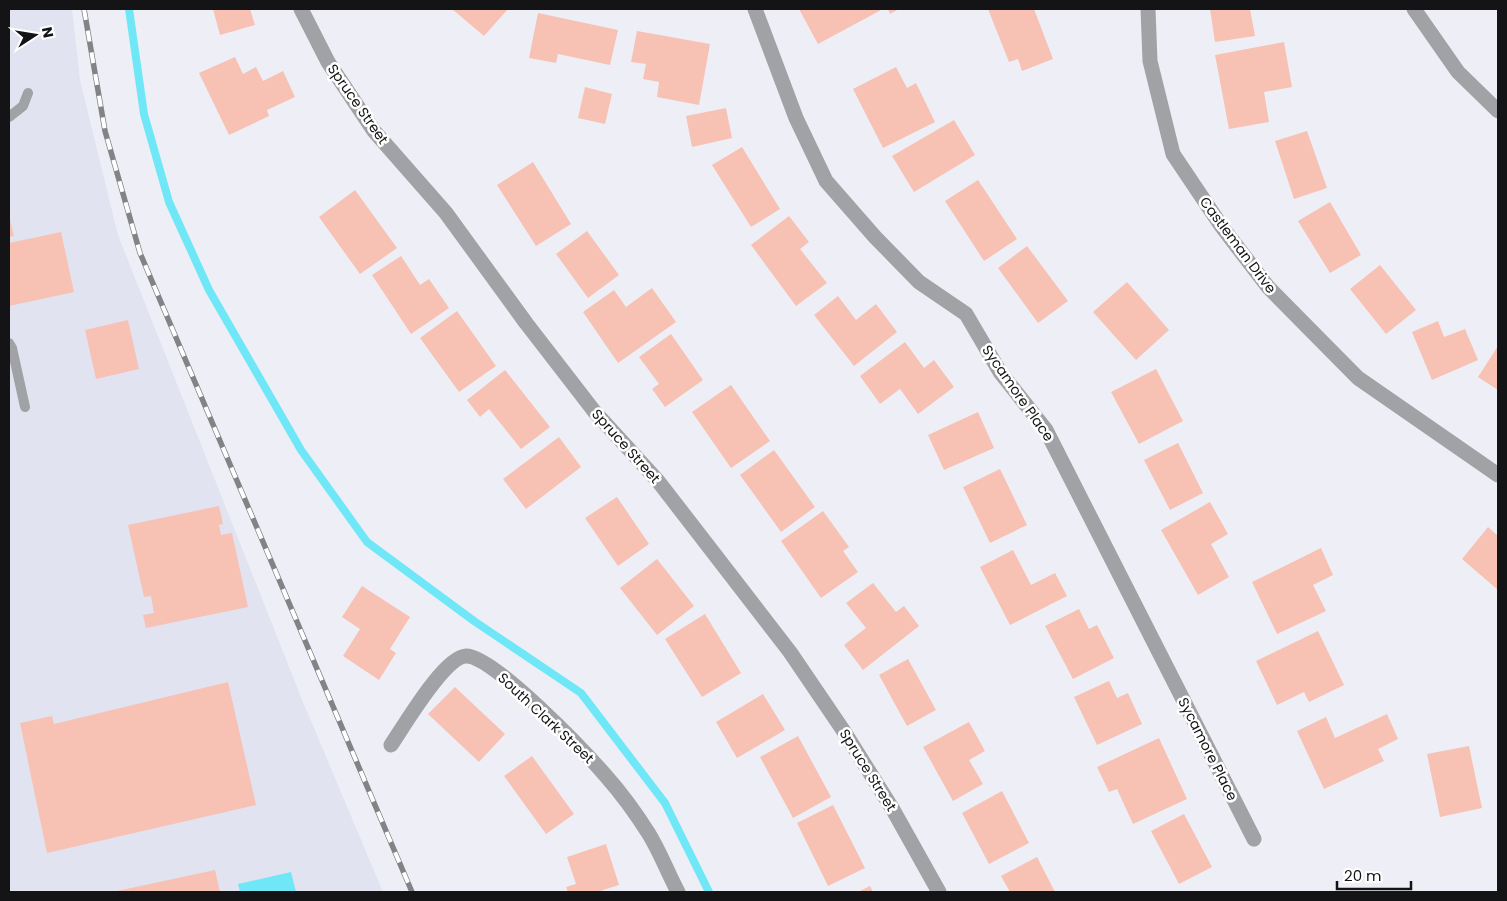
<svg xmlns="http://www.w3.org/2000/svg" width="1507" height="901" viewBox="0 0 1507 901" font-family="Poppins,sans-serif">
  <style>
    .built { fill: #e2e3f1 }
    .water { fill: #70e7f6 }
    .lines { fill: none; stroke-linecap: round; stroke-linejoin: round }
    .stream { stroke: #70e7f6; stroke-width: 8 }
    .building { fill: #f7c1b4 }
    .service { stroke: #a1a2a5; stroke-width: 10 }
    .minor { stroke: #a1a2a5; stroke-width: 15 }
    .rail-casing { stroke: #828387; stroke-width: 5.5 }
    .rail { stroke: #fff; stroke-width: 4; stroke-dasharray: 11; stroke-linecap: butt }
    .labels { text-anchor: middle; stroke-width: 5; stroke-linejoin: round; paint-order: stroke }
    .street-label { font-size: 14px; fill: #141416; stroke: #fff }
  </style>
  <rect width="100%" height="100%" fill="#eeeff6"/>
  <path class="built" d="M 9,9 L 72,9 L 80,80 L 118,235 L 301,697 L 383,892 L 9,892 Z"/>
  <path class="water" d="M 291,872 L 296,892 L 240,892 L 238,884 Z"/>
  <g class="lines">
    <path class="stream" d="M 129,9 L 144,114 L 169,202 L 209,290 L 301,450 L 367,542 L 474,621 L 581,693 L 665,803 L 709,892"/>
  </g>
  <path class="building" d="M 213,9 L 250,9 L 255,25 L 220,35 Z
    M 452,9 L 508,9 L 484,36 Z
    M 799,9 L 883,9 L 818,44 Z
    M 888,9 L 899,9 L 890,14 Z
    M 988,9 L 1034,9 L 1053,59 L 1022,71 L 1018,59 L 1009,62 Z
    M 1210,9 L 1250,9 L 1255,36 L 1215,42 Z
    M 538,13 L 618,30 L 610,65 L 558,54 L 556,63 L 529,58 Z
    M 637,31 L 710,44 L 699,105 L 657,97 L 659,82 L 643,79 L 646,64 L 631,62 Z
    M 1284,42 L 1292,87 L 1264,92 L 1269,122 L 1229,129 L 1215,55 Z
    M 235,57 L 243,74 L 256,67 L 263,81 L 283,71 L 295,97 L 267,110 L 269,116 L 229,135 L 199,73 Z
    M 896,67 L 907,88 L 916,83 L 935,122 L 883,148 L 853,89 Z
    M 585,87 L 612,94 L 605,124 L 578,118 Z
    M 726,108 L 732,138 L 692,147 L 686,116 Z
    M 954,120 L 975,155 L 914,192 L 892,156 Z
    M 1307,131 L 1327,188 L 1294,199 L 1275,141 Z
    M 742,147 L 780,209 L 751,227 L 712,165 Z
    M 533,162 L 571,224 L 536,246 L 497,185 Z
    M 978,180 L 1017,239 L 984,261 L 945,201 Z
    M 355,190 L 397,248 L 360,274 L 319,217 Z
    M 1330,202 L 1361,255 L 1330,273 L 1298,221 Z
    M 9,216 L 14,236 L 9,237 Z
    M 789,216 L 809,242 L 800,249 L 827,283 L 796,306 L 751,245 Z
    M 587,231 L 619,275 L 588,298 L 556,254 Z
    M 61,232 L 74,292 L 9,306 L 9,243 Z
    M 1027,246 L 1068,301 L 1038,323 L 998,268 Z
    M 401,256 L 420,285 L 429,279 L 449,308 L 411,334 L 372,275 Z
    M 1380,265 L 1416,310 L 1386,334 L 1350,289 Z
    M 1127,282 L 1169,330 L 1136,360 L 1093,312 Z
    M 652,288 L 676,322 L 618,363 L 583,312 L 614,290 L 626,307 Z
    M 838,296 L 856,320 L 876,304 L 897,332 L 854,366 L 814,315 Z
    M 457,311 L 496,366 L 459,392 L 420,338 Z
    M 128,320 L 139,369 L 96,379 L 85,330 Z
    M 1438,321 L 1444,337 L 1465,329 L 1478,360 L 1432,380 L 1412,332 Z
    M 671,334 L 703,380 L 665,407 L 652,389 L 659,384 L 639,357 Z
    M 905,342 L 924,368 L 934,360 L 954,387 L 918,414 L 900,389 L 880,404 L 860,376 Z
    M 1498,346 L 1498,390 L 1478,377 Z
    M 1156,369 L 1183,421 L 1139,444 L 1111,392 Z
    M 505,370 L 550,427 L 521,449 L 489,409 L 480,417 L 467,400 Z
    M 731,385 L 770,441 L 731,468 L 692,412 Z
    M 978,412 L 994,448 L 944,470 L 928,435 Z
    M 559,437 L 581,467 L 526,509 L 503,479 Z
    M 1178,443 L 1203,493 L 1170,510 L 1144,460 Z
    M 774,450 L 815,507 L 781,532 L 740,475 Z
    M 1000,469 L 1027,525 L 990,543 L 963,487 Z
    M 617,497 L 649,544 L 618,566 L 585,518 Z
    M 1210,502 L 1228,534 L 1211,544 L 1229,577 L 1198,595 L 1161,530 Z
    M 219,506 L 223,524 L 219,525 L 221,535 L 232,533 L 248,607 L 146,628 L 143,615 L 154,613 L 151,596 L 144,597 L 128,525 Z
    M 823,511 L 849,547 L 843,551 L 858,572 L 821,598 L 781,541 Z
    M 1488,527 L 1498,536 L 1498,590 L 1462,559 Z
    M 1321,548 L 1333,575 L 1313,585 L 1326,611 L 1277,634 L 1252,582 Z
    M 1013,550 L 1031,585 L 1055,573 L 1067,596 L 1010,625 L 980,567 Z
    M 657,559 L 694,606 L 657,635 L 620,588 Z
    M 873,583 L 896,612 L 904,606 L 919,626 L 863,670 L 844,645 L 866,628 L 846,603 Z
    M 362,586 L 410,617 L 390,649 L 396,653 L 379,680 L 343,656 L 360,629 L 342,617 Z
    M 1079,609 L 1089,629 L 1097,625 L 1114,658 L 1073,679 L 1045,626 Z
    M 705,614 L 741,673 L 702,697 L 665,639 Z
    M 1318,631 L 1344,685 L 1309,702 L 1304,692 L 1277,705 L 1256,661 Z
    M 908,659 L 936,710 L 907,726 L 879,675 Z
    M 1109,681 L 1117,698 L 1128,693 L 1142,724 L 1097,745 L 1074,697 Z
    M 228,682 L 256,805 L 47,853 L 20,723 L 52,716 L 54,724 Z
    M 455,687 L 505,734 L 479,762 L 428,714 Z
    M 763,694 L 785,730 L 737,758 L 716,722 Z
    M 1387,714 L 1398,739 L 1378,749 L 1384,761 L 1324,789 L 1297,731 L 1326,717 L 1335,738 Z
    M 969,722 L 985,751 L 969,760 L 983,784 L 953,801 L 923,747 Z
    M 798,736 L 831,797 L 793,818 L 760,757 Z
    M 1159,738 L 1187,799 L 1133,824 L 1117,789 L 1109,792 L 1097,767 Z
    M 1469,746 L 1482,808 L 1440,817 L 1427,754 Z
    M 532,756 L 574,814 L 546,834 L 504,776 Z
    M 1002,791 L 1029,843 L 989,864 L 962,813 Z
    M 833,805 L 865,868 L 828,886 L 797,823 Z
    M 1184,814 L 1212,867 L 1179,884 L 1151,831 Z
    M 606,844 L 619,885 L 597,892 L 568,892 L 566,887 L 576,884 L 567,857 Z
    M 1037,857 L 1055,892 L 1010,892 L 1001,876 Z
    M 215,870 L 220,892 L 117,892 L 117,891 Z
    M 870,886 L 873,892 L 858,892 Z"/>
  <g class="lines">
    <path class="service" d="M 9,117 L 23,106 L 28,93
      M 9,343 L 12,348 L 25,407"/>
    <path class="minor" d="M 301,9 L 328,62 L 374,131 L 446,213 L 526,323 L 594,411 L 658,481 L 790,652 L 845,733 L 892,808 L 939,892
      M 755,9 L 796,118 L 826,181 L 875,237 L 919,282 L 966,314 L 1000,372 L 1046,430 L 1254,839
      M 1148,9 L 1150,61 L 1173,154 L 1222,227 L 1268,287 L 1358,378 L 1498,475
      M 1414,9 L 1458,72 L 1498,111
      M 391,745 C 404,726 444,657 466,656 C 493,655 586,753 606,776 C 621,793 637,815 649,834 C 660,852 668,873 678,892"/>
    <defs>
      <path id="rail" d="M 84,9 L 105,131 L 140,253 L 412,892"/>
    </defs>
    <use href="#rail" class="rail-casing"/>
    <use href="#rail" class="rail"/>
  </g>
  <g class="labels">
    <g class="street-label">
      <text transform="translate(358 104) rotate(55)" y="5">Spruce Street</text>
      <text transform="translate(1238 245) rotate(53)" y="5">Castleman Drive</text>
      <text transform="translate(1018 393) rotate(55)" y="5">Sycamore Place</text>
      <text transform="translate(626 446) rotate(48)" y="5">Spruce Street</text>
      <text transform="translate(546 718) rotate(43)" y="5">South Clark Street</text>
      <text transform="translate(1208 749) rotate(63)" y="5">Sycamore Place</text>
      <text transform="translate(868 770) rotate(58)" y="5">Spruce Street</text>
    </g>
  </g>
  <rect width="1507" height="901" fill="none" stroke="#141416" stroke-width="20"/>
  <g transform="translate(35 35) rotate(78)" stroke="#ffffff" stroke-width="4" paint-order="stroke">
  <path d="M0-4L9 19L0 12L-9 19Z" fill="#141416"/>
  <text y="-8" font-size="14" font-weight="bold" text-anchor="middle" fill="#141416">N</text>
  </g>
  <path d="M1337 881v8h74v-8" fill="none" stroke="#141416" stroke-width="2.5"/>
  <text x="1344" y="881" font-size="15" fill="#141416" stroke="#ffffff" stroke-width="4" paint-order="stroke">20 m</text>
</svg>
